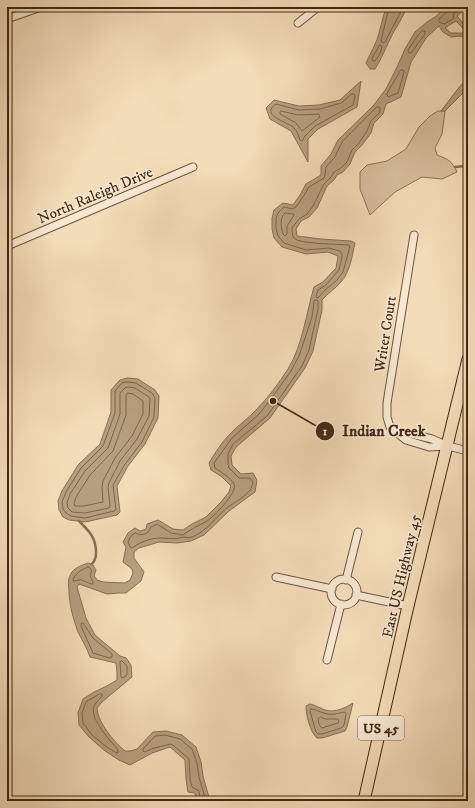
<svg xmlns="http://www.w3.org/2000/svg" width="475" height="808" viewBox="0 0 475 808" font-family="'IM FELL DW Pica',serif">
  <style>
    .green { fill: #d5bd9d; stroke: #8b7258 }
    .water { fill: #b69f80; stroke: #876f54; fill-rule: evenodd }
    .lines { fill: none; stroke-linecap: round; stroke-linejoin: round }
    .shore { stroke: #7c6449; stroke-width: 1 }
    .stream { stroke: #876f54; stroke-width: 2.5 }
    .street-casing { stroke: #6e553c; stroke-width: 9 }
    .secondary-casing { stroke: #412812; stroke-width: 12 }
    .primary-casing { stroke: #412812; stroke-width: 13 }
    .street { stroke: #f7e8d2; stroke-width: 7 }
    .secondary { stroke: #f7e8d2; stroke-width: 10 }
    .primary { stroke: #f3dcb9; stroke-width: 11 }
    .labels { text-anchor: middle; stroke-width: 3; stroke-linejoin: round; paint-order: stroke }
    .shield { fill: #f7e8d2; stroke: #78624c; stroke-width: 1 }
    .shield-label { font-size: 14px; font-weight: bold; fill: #412812 }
    .street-label { font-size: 15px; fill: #412812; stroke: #f7e8d2 }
    .leader { fill: none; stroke: #412812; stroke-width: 1.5 }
    .callout-dot { fill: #412812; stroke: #f7e8d2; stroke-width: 1.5 }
    .mark-label { font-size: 12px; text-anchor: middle; font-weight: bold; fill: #fff }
    .callout-label { font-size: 16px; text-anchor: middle; font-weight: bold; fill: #412812; stroke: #f7e8d2; stroke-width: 3; stroke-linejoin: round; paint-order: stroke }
  </style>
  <rect width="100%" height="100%" fill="#f3dcb9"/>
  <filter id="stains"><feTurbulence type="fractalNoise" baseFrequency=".005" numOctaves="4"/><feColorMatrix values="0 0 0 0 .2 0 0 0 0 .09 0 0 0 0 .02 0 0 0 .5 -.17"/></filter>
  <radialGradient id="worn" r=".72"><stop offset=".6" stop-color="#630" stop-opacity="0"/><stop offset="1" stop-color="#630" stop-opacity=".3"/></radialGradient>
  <path class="green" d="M 438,111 L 445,111 L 442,134 L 435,148 L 437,155 C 448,159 452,161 457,172 L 442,179 L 422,177 L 395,192 L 370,215 L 360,189 L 360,172 L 367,165 L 387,161 L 406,149 L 419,127 L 430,116 Z"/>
  <path class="water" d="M 386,7 L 407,7 C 403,17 397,26 392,35 C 386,47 382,58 375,69 L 370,69 L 366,63 L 377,40 Z
    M 447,7 L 467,7 L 457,16 L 468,29 L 468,39 L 460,36 L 451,37 L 443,32 L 439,26 L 426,38 L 411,62 L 401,97 L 386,104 L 383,114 L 374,123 L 371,133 L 362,145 L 355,152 L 350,164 L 343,172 L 337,175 L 334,180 L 327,186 L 317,208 L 309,217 L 301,221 L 296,229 L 297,236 L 321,239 L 351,241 L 355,243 C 352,256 350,272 341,282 C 335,289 328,293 322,300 L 322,310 L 313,351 L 305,368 L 270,418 L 236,447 L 231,456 L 232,465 L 241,474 L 253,473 L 257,480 L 255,492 L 229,511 L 204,535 L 191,541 L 177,543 L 159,542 L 139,548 L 134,552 L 134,558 L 144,572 L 141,581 L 126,593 L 119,593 L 107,594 L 79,584 L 77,587 L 86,618 L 95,635 L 120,656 L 126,658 L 131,665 L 132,677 L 102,702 L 97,708 C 98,723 114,742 125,751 L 130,751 L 137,749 L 153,732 L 166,731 L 182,735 L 196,747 L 201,762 L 203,776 L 210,801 L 196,801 L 195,793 L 188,792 L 186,779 L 185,760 L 170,747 L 152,753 L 130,765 L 119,760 L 105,751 L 89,737 L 79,725 L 78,713 L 83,699 L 94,692 L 105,687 L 117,680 L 117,673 L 116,663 L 90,657 C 87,648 82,640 78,632 C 73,618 69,604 69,590 C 68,583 68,578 72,572 C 76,567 83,565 88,563 L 93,565 L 96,570 L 94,576 L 97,580 L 103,582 L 125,583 L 130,580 L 133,573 L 132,569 L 123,562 L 126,547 L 123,542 L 128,533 L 135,528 L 140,531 L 146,529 L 147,524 L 158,520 L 173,529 L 183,530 L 192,524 L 206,517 L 221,502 L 229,492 L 231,486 L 222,477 L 211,470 L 209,463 C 215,453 221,443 229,435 C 237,426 248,419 256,410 C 268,398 279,383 288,369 C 303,344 306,314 314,287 L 323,282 L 336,268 L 338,256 L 328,252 L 306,254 L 282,247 L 274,238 L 272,229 L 272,218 L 274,210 L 283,203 L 293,205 L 300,195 L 306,184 L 321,175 L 321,166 L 331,154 L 338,140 L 373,106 L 386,89 L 397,67 L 405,49 L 415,32 L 427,22 L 435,17 ZM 456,21 L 461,26 L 466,33 L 451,33 L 445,28 L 451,24 Z
    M 468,75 L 468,88 L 445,111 L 441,111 L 457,90 L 463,83 Z
    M 361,81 L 357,107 L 318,129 L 308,139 L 308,162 L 291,131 L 270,119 L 266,108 L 274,100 L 299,106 L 319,105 L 340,100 Z
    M 127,378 L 138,379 L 155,390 L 159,396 L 158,418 L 145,444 L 128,466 L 117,486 L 120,512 L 117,515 L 85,522 L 69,520 L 63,517 L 59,510 L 58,501 L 62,491 L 78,465 L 100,444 L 111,412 L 111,390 L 120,380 Z
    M 353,703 L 347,727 L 345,731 L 322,738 L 317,738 C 310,732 306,715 306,706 L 310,704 C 315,705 320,708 325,710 C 335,713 345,708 353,703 Z"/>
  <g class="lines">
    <path class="shore" d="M 389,7 L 381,41 L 383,43 L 385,42 L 398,17 L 403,7
      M 449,7 L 448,11 L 439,19 L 439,22 L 444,24 L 453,19 L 454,13 L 461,7
      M 422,31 L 425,31 L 425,34 L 411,53 L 409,53 L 408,50 L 418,35 Z
      M 380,45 L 382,46 C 382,51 378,57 375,61 L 373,61 L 372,59 Z
      M 401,70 L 403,70 L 404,72 L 398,93 L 388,97 L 387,94 Z
      M 352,94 L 354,94 L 355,96 L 353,105 L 315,126 L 305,136 L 302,141 L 300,140 C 299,136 297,131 294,128 C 289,122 259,116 276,104 L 299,110 L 320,109 L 341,103 Z
      M 377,107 L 379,107 L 380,108 L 380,112 L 371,121 L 367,131 L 359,143 L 352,150 L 347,162 L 341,168 L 334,172 L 331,177 L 324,184 L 313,206 L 307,214 L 299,219 L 292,228 C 292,231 292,235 294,238 C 298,244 339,244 348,245 L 350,246 L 343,272 L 337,280 L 324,291 L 319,297 L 317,298 L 316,296 L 318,290 L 326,285 L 339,270 L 342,257 L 342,254 L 340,251 L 329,248 L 306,250 L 284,243 L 278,236 L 276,228 L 276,218 L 278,213 L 284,207 L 292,209 L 296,207 L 303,197 L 309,187 L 324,178 L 325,175 L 326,167 L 335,157 L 342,142 Z
      M 281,111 L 298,115 L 319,114 L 320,117 L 302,131 L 296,123 L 280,114 L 280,113 Z
      M 285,213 L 293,214 L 294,215 L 287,226 L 287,234 L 285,236 L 283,234 C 281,227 279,218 285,213 Z
      M 315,300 L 317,300 L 318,301 L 318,309 L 309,350 L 302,366 L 267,416 L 233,444 L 228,454 L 228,465 L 229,468 L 239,478 L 250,478 L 253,482 C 252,484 252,488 250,490 C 245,497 235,502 228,507 C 216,516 199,542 183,537 C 176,540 168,538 160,538 C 151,538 140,542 132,548 L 130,547 L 128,542 L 131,536 L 135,533 C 142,536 148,535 151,527 L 157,524 L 171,533 L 183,535 C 190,529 199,526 207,521 C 214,517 238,492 234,484 C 231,478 221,472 215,468 L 214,463 L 232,438 L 259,414 L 271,399 L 291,371 L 299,356 L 312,317 L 314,302 Z
      M 127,382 L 136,383 L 152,393 L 155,398 L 154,417 L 142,442 L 125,464 L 113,485 L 116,510 L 114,511 L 85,518 L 71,516 L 66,513 L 63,509 L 62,502 L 66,492 L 81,468 L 103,446 L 115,413 L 115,391 L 122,383 Z
      M 128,387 L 135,388 L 149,397 L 150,399 L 149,416 L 137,439 L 120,461 L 109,483 L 108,487 L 110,506 L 109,508 L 85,513 L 72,512 L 68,508 L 67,503 L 70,494 L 85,471 L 108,448 L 120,414 L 120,393 L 125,388 Z
      M 128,393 L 133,394 L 143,401 L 143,414 L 132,436 L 115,458 L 103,481 L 102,487 L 103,502 L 84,506 L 75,506 L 74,503 L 76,497 L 90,475 L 113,451 L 126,415 L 126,396 Z
      M 88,567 L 90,568 L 92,571 L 90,576 L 93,582 L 93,584 C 88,584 83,579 79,580 C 77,580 75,581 73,581 L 73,579 C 76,573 81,570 88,567 Z
      M 83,623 L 93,638 L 112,654 L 112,657 L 110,658 L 93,653 L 81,626 L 81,624 Z
      M 122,661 L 127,666 L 127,675 L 123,678 L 121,677 L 120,663 L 120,662 Z
      M 100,694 L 102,694 L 102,696 C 100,699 95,703 94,706 C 89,719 111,741 118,750 L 118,752 L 117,753 L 108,748 L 92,735 L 83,723 L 82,713 L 86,702 Z
      M 311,709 C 316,709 319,712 324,713 C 332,716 338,713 345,712 L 346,714 L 344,725 L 341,728 L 322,734 L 318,734 L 316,732 L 310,711 Z
      M 321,717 L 325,719 L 338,719 L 339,722 L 338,723 L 322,728 C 319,726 317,720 319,718 Z
      M 200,801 L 199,791 L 192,787 L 190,779 L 189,759 L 173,745 L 170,744 L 151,749 L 145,752 L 143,751 L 143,749 L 155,736 L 165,735 L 180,739 L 192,749 L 197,763 L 199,777 L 206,801"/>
    <path class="stream" d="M 455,167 L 465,166 L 467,162 L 468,159
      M 79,521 C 83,525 87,529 90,533 C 96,541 99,557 92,564"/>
    <defs>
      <path id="street" d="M 7,19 L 41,7
        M 298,23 L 318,7
        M 414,235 L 387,403 L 387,417 L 390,427 L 406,440 L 429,447 L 448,446
        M 7,246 L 193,167
        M 398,433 L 407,433 L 432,439 L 448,446 L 468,451
        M 276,577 L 332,589
        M331 592a13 13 0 1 1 26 0a13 13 0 1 1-26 0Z
        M 346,580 L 358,532
        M 356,595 L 408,606
        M 327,660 L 341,604"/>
      <path id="secondary" d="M 7,800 L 7,801"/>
      <path id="primary" d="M 364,801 L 408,606 L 468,359"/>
    </defs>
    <use href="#street" class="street-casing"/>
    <use href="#secondary" class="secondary-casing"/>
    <use href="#primary" class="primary-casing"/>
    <use href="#street" class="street"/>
    <use href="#secondary" class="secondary"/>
    <use href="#primary" class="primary"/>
  </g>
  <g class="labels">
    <rect class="shield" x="358" y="716" width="46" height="24" rx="3"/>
    <g class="shield-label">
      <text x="381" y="733">US 45</text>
    </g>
    <g class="street-label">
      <text transform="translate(95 195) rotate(-23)" y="5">North Raleigh Drive</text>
      <text transform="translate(385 334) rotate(-81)" y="5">Writer Court</text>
      <text transform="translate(401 576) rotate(-77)" y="5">East US Highway 45</text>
    </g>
  </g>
  <path class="leader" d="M273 401L325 431"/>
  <g class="callout-dot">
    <circle cx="273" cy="401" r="4"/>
    <circle cx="325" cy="431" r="10"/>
  </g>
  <g class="mark-label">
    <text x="325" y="435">1</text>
  </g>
  <g class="callout-label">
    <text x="384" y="436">Indian Creek</text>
  </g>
  <rect width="475" height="808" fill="none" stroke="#f3dcb9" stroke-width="24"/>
  <rect x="8" y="8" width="459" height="792" fill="none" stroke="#412812" stroke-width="2"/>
  <rect x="12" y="12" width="451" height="784" fill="none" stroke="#412812"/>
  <rect width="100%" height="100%" filter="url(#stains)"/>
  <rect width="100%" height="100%" fill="url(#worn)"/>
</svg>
